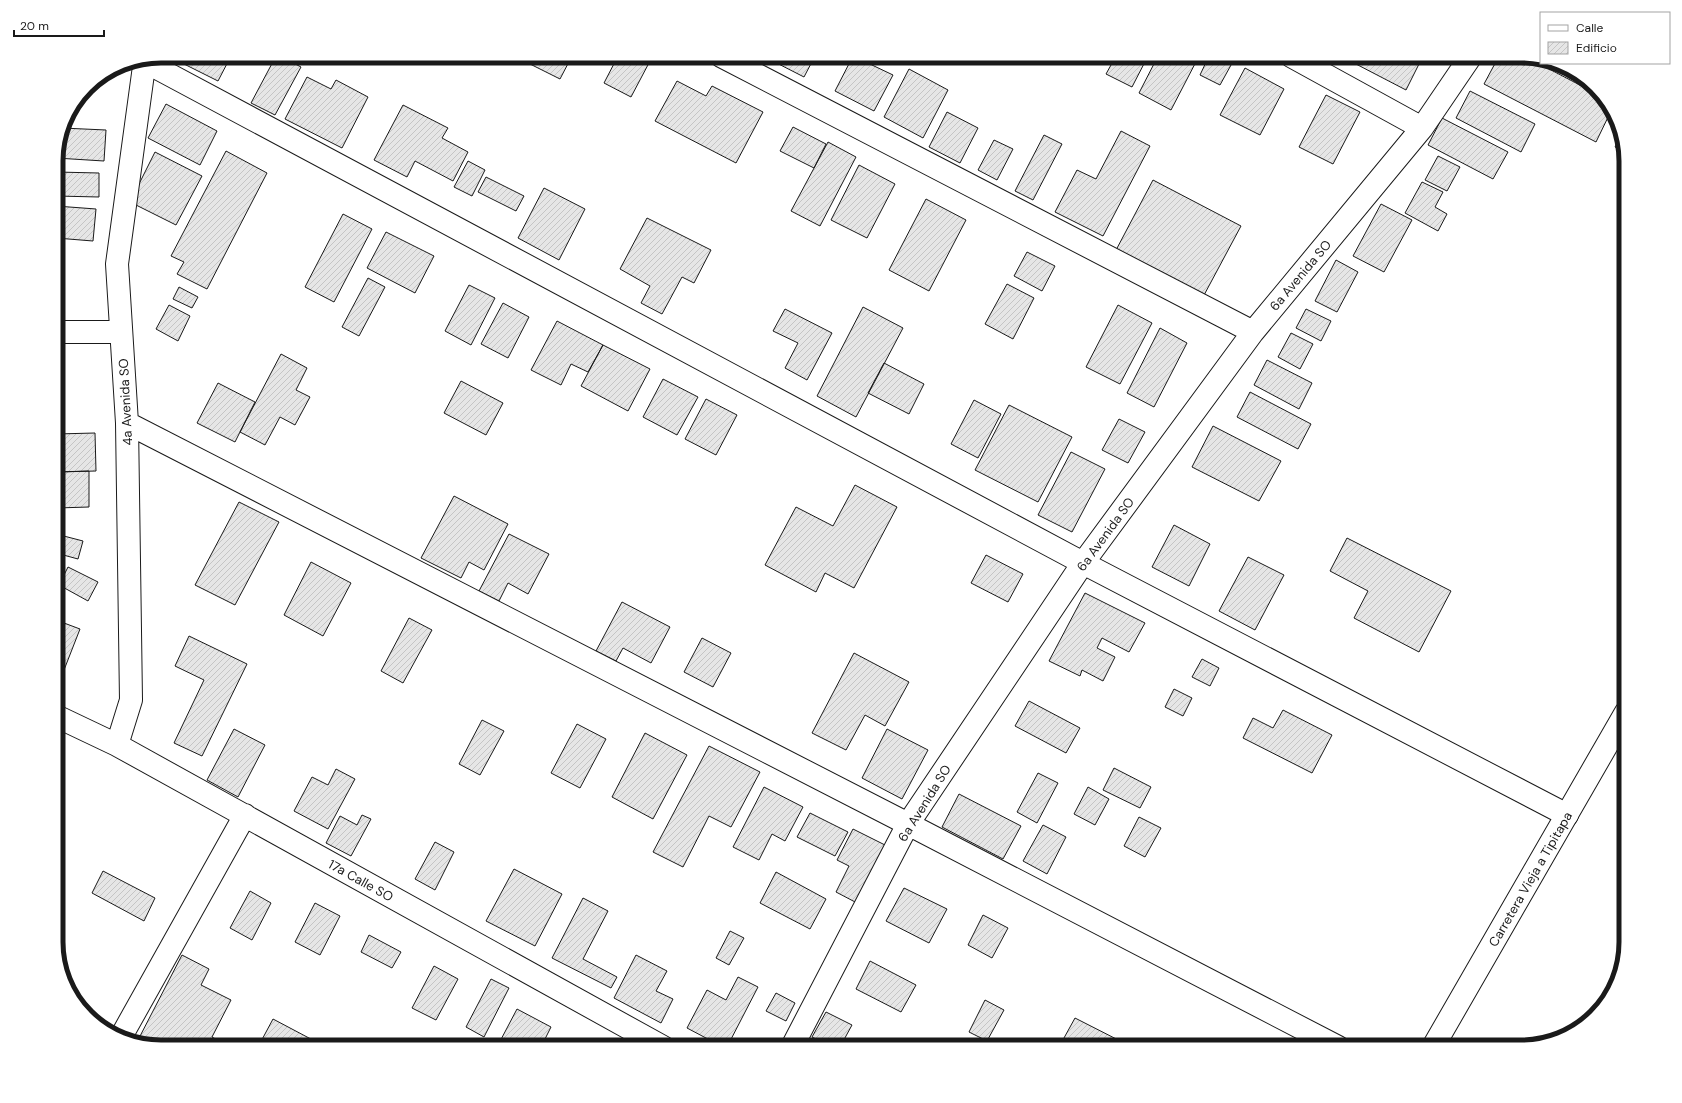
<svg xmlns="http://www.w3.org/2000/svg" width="1682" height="1103" viewBox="0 0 1682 1103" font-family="'DM Sans',sans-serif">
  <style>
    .building { fill: url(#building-hatch); stroke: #1a1a1a }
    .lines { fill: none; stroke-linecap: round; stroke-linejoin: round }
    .minor-casing { stroke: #1a1a1a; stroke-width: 24 }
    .major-casing { stroke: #1a1a1a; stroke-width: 24 }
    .minor { stroke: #fff; stroke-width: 22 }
    .major { stroke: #fff; stroke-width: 22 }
    .labels { text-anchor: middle; stroke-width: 3; stroke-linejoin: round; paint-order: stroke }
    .street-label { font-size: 13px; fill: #1a1a1a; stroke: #fff }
    .rim { fill: none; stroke: #1a1a1a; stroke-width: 5 }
  </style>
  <defs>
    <pattern id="building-hatch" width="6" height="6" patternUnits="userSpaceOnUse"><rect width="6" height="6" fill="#e6e6e6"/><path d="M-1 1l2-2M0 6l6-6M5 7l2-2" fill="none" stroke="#c5c5c5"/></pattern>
  </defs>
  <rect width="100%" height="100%" fill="#fff"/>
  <path class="building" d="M 186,56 L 231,56 L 218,81 L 182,63 Z
    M 276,56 L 280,56 L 301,67 L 275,115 L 251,103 Z
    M 529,56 L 572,56 L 560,79 L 526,62 Z
    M 588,56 L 606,56 L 602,63 Z
    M 618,56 L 641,56 L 650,61 L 631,97 L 604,83 Z
    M 763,56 L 815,56 L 804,77 Z
    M 853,56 L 893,75 L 874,111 L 835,91 Z
    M 1116,56 L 1148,56 L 1132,87 L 1106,74 Z
    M 1158,56 L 1199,56 L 1171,110 L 1139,93 Z
    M 1209,56 L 1236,56 L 1220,85 L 1200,75 Z
    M 1358,56 L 1408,56 L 1420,62 L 1406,90 L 1354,63 Z
    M 1499,56 L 1521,56 L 1528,58 L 1599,95 L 1612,109 L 1596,142 L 1484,84 Z
    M 1245,68 L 1284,89 L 1260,135 L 1220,115 Z
    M 909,69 L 948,90 L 923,138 L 884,117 Z
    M 307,77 L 331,89 L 336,80 L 368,97 L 342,148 L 285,119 Z
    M 677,81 L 706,96 L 712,86 L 763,112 L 736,163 L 655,121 Z
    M 1470,91 L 1535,124 L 1521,152 L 1456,118 Z
    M 1326,95 L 1360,112 L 1333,164 L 1299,147 Z
    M 166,104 L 217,131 L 200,165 L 148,138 Z
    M 403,105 L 448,128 L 442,138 L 468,152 L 453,181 L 415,161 L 407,177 L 374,160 Z
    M 947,112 L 978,128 L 960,163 L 929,147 Z
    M 1442,118 L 1508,152 L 1493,179 L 1428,145 Z
    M 793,127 L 826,144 L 814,168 L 780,151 Z
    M 62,128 L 106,130 L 104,161 L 56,158 Z
    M 1121,131 L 1150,146 L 1103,236 L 1055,212 L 1077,170 L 1096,179 Z
    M 1044,135 L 1062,144 L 1033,200 L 1015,191 Z
    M 1620,138 L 1624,151 L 1615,147 Z
    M 994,140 L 1013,149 L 997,180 L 978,170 Z
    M 828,142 L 856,157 L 820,226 L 791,211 Z
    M 226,151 L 267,173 L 207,289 L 177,274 L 184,262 L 171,256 Z
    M 155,152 L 202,176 L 176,225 L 130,202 Z
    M 1438,156 L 1460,167 L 1447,191 L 1425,180 Z
    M 468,161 L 485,170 L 472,196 L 454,187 Z
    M 859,165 L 895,184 L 867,238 L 831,220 Z
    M 56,172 L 99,173 L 99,197 L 56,196 Z
    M 486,177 L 524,196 L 516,211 L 478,192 Z
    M 1153,180 L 1241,226 L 1203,297 L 1115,252 Z
    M 1422,182 L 1443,192 L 1435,207 L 1447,214 L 1438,231 L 1405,213 Z
    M 544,188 L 585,209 L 559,260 L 518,238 Z
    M 926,199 L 966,220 L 929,291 L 889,270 Z
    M 1381,204 L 1412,220 L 1384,272 L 1353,256 Z
    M 56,206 L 96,209 L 93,241 L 56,238 Z
    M 343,214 L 372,229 L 334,302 L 305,287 Z
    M 647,218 L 711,250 L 694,283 L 682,277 L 662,314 L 641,303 L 650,286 L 620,269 Z
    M 386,232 L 434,256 L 415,293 L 367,268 Z
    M 1027,252 L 1055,266 L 1042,291 L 1014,276 Z
    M 1336,260 L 1358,272 L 1337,312 L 1315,301 Z
    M 368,278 L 385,287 L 359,336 L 342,327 Z
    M 1007,284 L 1034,298 L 1013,339 L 985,324 Z
    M 469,285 L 495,298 L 471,345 L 445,331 Z
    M 179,287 L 198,297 L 192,308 L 173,299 Z
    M 503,303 L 529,317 L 508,358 L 481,344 Z
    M 169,305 L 190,316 L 178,341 L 156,329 Z
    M 1118,305 L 1152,323 L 1120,384 L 1086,367 Z
    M 863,307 L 903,328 L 856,417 L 817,396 Z
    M 785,309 L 832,333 L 807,380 L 785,368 L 798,343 L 773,331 Z
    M 1306,309 L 1331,321 L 1321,341 L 1296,328 Z
    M 557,321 L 603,345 L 588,372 L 571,364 L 561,385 L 531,370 Z
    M 1160,328 L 1187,343 L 1154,407 L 1127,393 Z
    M 1291,333 L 1313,344 L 1300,369 L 1278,357 Z
    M 603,345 L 650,369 L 628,411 L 581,386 Z
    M 281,354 L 307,368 L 296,390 L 310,397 L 295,425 L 280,417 L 265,445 L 240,432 Z
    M 1267,360 L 1312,383 L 1299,409 L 1254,385 Z
    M 884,363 L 924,384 L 909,414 L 868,393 Z
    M 663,379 L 698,397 L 677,435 L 643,417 Z
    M 461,381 L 503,403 L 486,435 L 444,413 Z
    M 218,383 L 255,402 L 235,442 L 197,423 Z
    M 1250,392 L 1311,424 L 1298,449 L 1237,417 Z
    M 706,399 L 737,415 L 716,455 L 685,439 Z
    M 974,400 L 1001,414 L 978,458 L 951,444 Z
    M 1009,405 L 1072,437 L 1038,502 L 975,470 Z
    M 1119,419 L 1145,432 L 1128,463 L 1102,450 Z
    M 1213,426 L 1281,461 L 1259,501 L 1192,467 Z
    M 95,433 L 96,471 L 56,472 L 56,434 Z
    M 1071,452 L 1105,469 L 1072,532 L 1038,515 Z
    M 89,471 L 89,507 L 56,508 L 56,472 Z
    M 855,485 L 897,507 L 854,588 L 825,573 L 816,592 L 765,565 L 796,507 L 833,526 Z
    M 454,496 L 508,524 L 484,570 L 469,562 L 461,578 L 421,558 Z
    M 239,502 L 279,522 L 235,605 L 195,585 Z
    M 1174,525 L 1210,544 L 1189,586 L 1152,567 Z
    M 56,534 L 83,541 L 78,559 L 56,553 Z
    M 509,534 L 549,554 L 528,594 L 508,583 L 499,601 L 479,591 Z
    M 1347,538 L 1451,591 L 1419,652 L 1354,618 L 1368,591 L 1330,571 Z
    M 986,555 L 1023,574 L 1008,602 L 971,583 Z
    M 1248,557 L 1284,575 L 1255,630 L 1219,611 Z
    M 311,562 L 351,583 L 323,636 L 284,615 Z
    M 68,567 L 98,582 L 88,601 L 59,585 Z
    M 1085,593 L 1145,623 L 1129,652 L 1102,638 L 1097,648 L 1115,657 L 1103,681 L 1082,670 L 1080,676 L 1049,661 Z
    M 622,602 L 670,627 L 651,663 L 623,648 L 616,661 L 596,651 Z
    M 409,618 L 432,630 L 403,683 L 381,671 Z
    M 56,620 L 80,629 L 64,670 L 56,667 Z
    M 189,636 L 247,664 L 202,756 L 174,743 L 204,680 L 175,666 Z
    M 702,638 L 731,653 L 713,687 L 684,672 Z
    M 854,653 L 909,682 L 885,726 L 865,715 L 846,750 L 812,733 Z
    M 1202,659 L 1219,668 L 1210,686 L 1192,677 Z
    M 1174,689 L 1192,698 L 1183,716 L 1165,707 Z
    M 1029,701 L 1080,728 L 1066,753 L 1015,726 Z
    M 1283,710 L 1332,735 L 1312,773 L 1243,738 L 1253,718 L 1273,728 Z
    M 482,720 L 504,731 L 480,775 L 459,764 Z
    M 577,724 L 606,739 L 580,788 L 551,773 Z
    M 234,729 L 265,745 L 238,797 L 207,780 Z
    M 887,729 L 928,750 L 902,799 L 862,778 Z
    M 645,733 L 687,755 L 653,819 L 612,797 Z
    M 709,746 L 760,772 L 731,827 L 709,816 L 683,867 L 653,852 Z
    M 1114,768 L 1151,787 L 1140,808 L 1103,790 Z
    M 336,769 L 355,779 L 328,829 L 294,811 L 312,777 L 328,785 Z
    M 1038,773 L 1058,783 L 1037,823 L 1017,812 Z
    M 764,787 L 803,807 L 785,841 L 772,834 L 759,860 L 733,847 Z
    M 1088,787 L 1109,799 L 1095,825 L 1074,814 Z
    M 959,794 L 1021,826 L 1003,859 L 942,827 Z
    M 810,813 L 848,832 L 835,856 L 797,837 Z
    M 362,815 L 371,819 L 351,856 L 326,843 L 340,816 L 357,825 Z
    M 1139,817 L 1161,828 L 1145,857 L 1124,846 Z
    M 1043,825 L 1066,837 L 1047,874 L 1023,861 Z
    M 853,829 L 887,846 L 857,903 L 836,892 L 849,866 L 837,860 Z
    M 435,842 L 454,852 L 435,890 L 415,879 Z
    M 514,869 L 562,894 L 535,946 L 486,921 Z
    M 103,871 L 155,898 L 144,921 L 92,893 Z
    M 776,872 L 826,899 L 810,929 L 760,903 Z
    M 904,888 L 947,909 L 929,943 L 886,921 Z
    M 250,891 L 271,903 L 252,940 L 230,928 Z
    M 583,898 L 608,911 L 583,959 L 617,977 L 611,988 L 552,958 Z
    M 315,903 L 340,916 L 320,955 L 295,942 Z
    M 983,915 L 1008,928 L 992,958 L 968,945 Z
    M 730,931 L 744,938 L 729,965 L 716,958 Z
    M 369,935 L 401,952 L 392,968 L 361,952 Z
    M 182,955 L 209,969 L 201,985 L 231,1000 L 212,1037 L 230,1047 L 161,1047 L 138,1040 Z
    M 636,955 L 667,971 L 656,991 L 673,999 L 661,1023 L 614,998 Z
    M 870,961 L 916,985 L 901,1012 L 856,989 Z
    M 434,966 L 458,979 L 436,1020 L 412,1008 Z
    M 738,977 L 758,987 L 727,1047 L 723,1047 L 687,1028 L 707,990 L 726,1000 Z
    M 491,979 L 509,988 L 484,1037 L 466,1027 Z
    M 776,993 L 795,1003 L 786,1021 L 766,1011 Z
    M 985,1000 L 1004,1010 L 987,1041 L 969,1032 Z
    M 517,1009 L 551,1027 L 541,1047 L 497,1047 Z
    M 826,1012 L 852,1025 L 840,1047 L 832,1047 L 812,1037 Z
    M 1075,1018 L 1132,1047 L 1059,1047 Z
    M 273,1019 L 326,1047 L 258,1047 Z
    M 585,1039 L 601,1047 L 581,1047 Z
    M 846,1040 L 859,1047 L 843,1047 Z"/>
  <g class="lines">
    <defs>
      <path id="minor" d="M 721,56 L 1253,332
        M 1291,56 L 1422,128
        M 142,60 L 1083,563 L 1567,815
        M 56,332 L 121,332
        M 127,423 L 908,824 L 1338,1047
        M 56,716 L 117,745 L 663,1047
        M 117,745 L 131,700 L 127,423 L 117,264 L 145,59
        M 122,1035 L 245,815
        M 792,1047 L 908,824 L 1083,563 L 1253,332 L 1422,128 L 1471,56"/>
      <path id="major" d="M 1433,1047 L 1626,712"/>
    </defs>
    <use href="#minor" class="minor-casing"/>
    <use href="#major" class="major-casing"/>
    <use href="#minor" class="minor"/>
    <use href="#major" class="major"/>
  </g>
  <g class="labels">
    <g class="street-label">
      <text transform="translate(1300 275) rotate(-50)" y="5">6a Avenida SO</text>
      <text transform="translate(125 402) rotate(-93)" y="5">4a Avenida SO</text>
      <text transform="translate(1105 534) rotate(-54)" y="5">6a Avenida SO</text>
      <text transform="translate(924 803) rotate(-58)" y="5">6a Avenida SO</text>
      <text transform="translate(1530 879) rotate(-60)" y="5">Carretera Vieja a Tipitapa</text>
      <text transform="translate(361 880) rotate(29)" y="5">17a Calle SO</text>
    </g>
  </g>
  <path d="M0 0H1682V1103H0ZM161 63H1521A98 98 0 0 1 1619 161V942A98 98 0 0 1 1521 1040H161A98 98 0 0 1 63 942V161A98 98 0 0 1 161 63Z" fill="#fff" fill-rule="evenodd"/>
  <path class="rim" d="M161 63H1521A98 98 0 0 1 1619 161V942A98 98 0 0 1 1521 1040H161A98 98 0 0 1 63 942V161A98 98 0 0 1 161 63Z"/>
  <rect x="1540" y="12" width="130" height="52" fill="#ffffff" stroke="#a3a3a3"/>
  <rect x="1548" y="25" width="20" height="6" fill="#ffffff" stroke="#a3a3a3"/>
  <text x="1576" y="32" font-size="12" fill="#1a1a1a">Calle</text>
  <rect x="1548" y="42" width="20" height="12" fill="url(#building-hatch)" stroke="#a3a3a3"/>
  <text x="1576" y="52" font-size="12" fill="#1a1a1a">Edificio</text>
  <path d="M14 30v6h90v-6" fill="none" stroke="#1a1a1a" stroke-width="2"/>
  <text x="20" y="30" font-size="12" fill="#1a1a1a" stroke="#ffffff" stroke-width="3" paint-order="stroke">20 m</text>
</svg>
